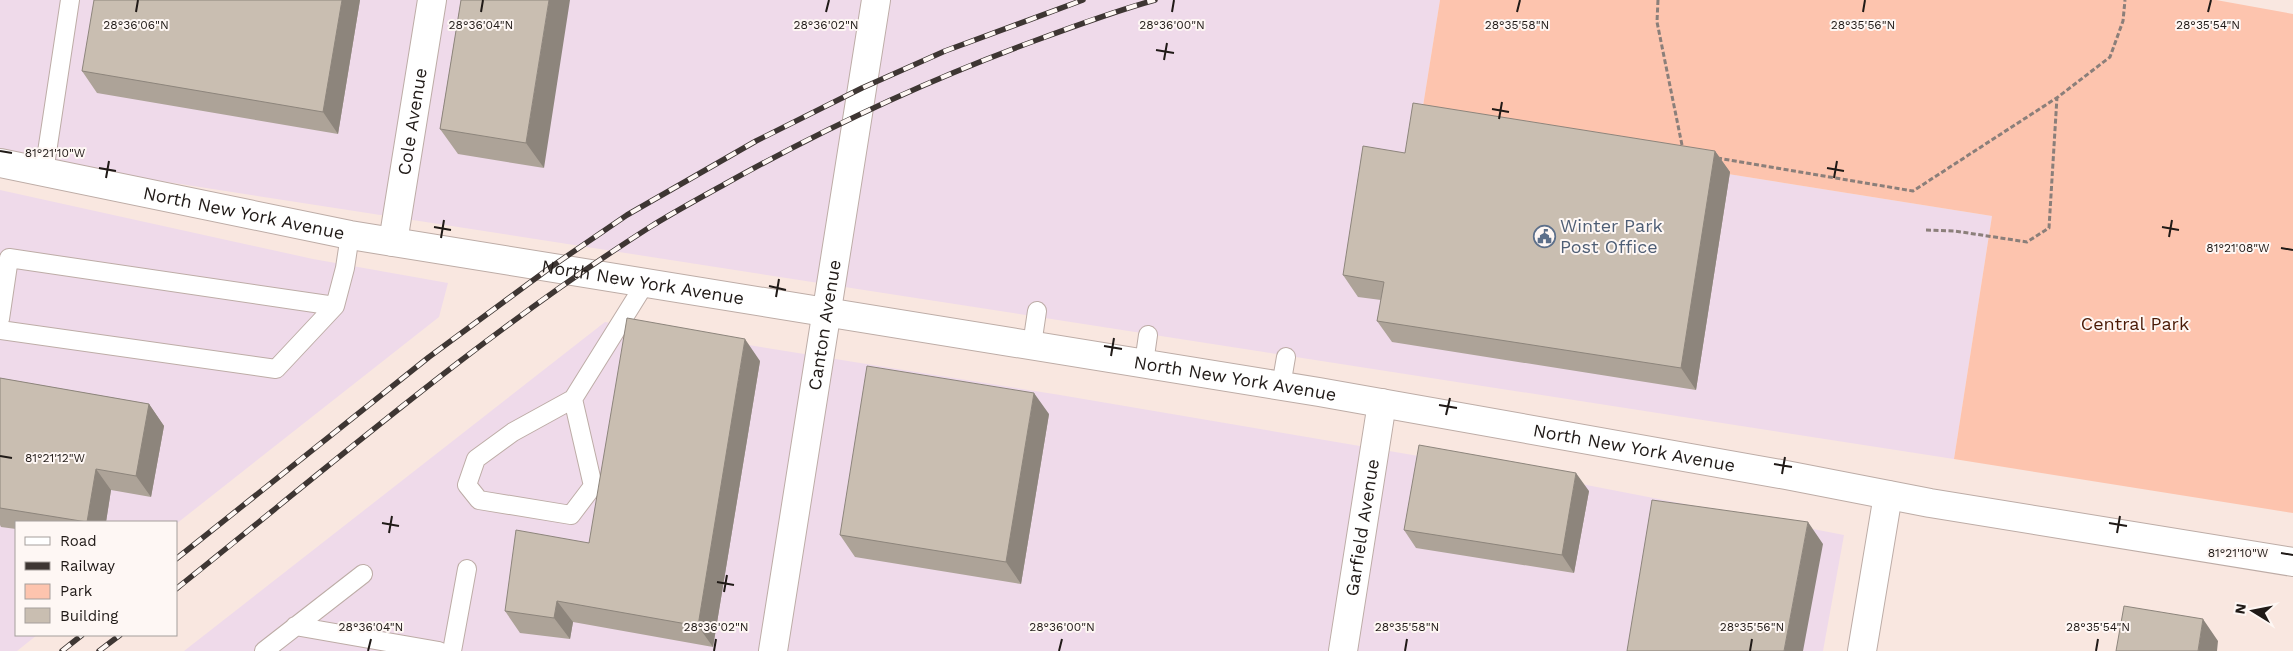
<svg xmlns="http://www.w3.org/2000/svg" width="2293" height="651" viewBox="0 0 2293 651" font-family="'Work Sans',sans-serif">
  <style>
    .commercial { fill: #efdaea }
    .green { fill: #fdc4ae }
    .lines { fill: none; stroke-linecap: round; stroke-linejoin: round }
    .lane-casing { stroke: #bdaca6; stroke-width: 20 }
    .street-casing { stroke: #bdaca6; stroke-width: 30 }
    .secondary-casing { stroke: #bdaca6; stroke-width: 30 }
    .path { stroke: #8b7f7a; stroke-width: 3; stroke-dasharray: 5 2.5; stroke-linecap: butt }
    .lane { stroke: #fff; stroke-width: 18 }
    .street { stroke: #fff; stroke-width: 28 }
    .secondary { stroke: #fff; stroke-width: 28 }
    .rail-casing { stroke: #3e3633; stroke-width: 5.5 }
    .rail { stroke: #fef7f4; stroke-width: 4; stroke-dasharray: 11; stroke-linecap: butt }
    .wall { fill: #ada398 }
    .shaded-wall { fill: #8d857c }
    .building { fill: #c9beb1; stroke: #8d857c }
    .ticks { fill: none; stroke: #201a17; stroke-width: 2 }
    .labels { text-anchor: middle; stroke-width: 4; stroke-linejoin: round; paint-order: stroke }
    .street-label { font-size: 18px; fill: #201a17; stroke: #fef7f4 }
    .service-label { font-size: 18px; fill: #4e5e75; stroke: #fef7f4; text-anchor: start }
    .park-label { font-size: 18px; fill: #4a1a06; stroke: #fef7f4 }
    .ticks-label { font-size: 12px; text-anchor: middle; fill: #201a17; stroke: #fef7f4; stroke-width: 4; stroke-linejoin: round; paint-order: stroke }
  </style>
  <rect width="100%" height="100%" fill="#f9e7e0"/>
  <path class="commercial" d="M 0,0 L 1440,0 L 1420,125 L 1992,216 L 1954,459 L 0,156 Z
    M 0,190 L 313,259 L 448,283 L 439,317 L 176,524 L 16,522 L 16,635 L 37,635 L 17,651 L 0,651 Z
    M 605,322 L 1060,395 L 1571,482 L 1844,535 L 1823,651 L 184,651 Z"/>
  <path class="green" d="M 1440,0 L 2216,0 L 2293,14 L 2293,513 L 1954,459 L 1992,216 L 1420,125 Z"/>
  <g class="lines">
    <defs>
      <path id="lane" d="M 44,172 L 70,0
        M 0,319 L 9,258 L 335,306
        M 0,330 L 276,369 L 335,306 L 345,268 L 350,235
        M 1032,345 L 1037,311
        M 1144,363 L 1148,335
        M 1281,386 L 1286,357
        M 573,399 L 593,486 L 571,515 L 479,500 L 467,485 L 476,459 L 513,432 L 573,399 L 646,282
        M 295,626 L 439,651
        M 264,651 L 363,574
        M 452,651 L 467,569"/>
      <g id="street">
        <path id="s1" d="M 393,242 L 432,0"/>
        <path id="s2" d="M 773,651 L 876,0"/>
        <path id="s3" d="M 1343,651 L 1382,403"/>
        <path d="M 1862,651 L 1888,495"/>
      </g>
      <g id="secondary">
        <path id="s4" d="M 0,163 L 350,235 L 1319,392 L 1786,475 L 1930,503 L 2293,562"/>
      </g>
    </defs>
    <use href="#lane" class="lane-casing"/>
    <use href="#street" class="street-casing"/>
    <use href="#secondary" class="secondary-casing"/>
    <path class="path" d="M 1658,0 L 1657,22 L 1683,150
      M 1717,158 L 1913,191 L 2058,97 L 2110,57 L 2123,21 L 2125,0
      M 1926,230 L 1955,231 L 2027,242 L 2049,228 L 2057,97"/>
    <use href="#lane" class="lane"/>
    <use href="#street" class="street"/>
    <use href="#secondary" class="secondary"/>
    <defs>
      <path id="rail" d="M 176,559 L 429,357 L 551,267 L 627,215 L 756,141 L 862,88 L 945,51 L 1083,0
        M 176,589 C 331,465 482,334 650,227 C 674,212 700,198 725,184 C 820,131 917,85 1018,47 C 1064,30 1108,13 1155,0
        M 62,651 L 82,635
        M 99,651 L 120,635"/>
    </defs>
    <use href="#rail" class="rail-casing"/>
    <use href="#rail" class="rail"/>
  </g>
  <path class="wall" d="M 360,0 L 338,134 L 97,93 L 82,71 Z
    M 461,0 L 544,168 L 458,154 L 440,129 Z
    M 1715,151 L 1730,172 L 1696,390 L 1392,342 L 1377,321 L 1381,300 L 1358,297 L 1343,275 L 1405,153 Z
    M 760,361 L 713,647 L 573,622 L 570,639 L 520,633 L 505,611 L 589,543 Z
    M 0,378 L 149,404 L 164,426 L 151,497 L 111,490 L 106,522 L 16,522 L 16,529 L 1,527 L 0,525 Z
    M 1049,414 L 1021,584 L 855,557 L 840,535 Z
    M 1589,491 L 1574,573 L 1416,548 L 1404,530 Z"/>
  <path class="shaded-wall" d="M 342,0 L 360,0 L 338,134 L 323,112 Z
    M 549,0 L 570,0 L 544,168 L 526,143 Z
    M 1715,151 L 1730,172 L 1696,390 L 1681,368 Z
    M 745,339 L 760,361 L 713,647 L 698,626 Z
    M 1034,393 L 1049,414 L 1021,584 L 1006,562 Z
    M 149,404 L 164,426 L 151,497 L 136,476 Z
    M 96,469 L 111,490 L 106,522 L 87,522 Z
    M 1576,473 L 1589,491 L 1574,573 L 1562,555 Z
    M 1808,522 L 1823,544 L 1803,651 L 1784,651 Z
    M 557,601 L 573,622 L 570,639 L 554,618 Z
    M 2203,619 L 2218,641 L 2217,651 L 2198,651 Z"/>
  <path class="building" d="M 94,0 L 342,0 L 323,112 L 82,71 Z
    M 461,0 L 549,0 L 526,143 L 440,129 Z
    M 1413,103 L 1715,151 L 1681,368 L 1377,321 L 1384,282 L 1343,275 L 1363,146 L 1405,153 Z
    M 627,318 L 745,339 L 698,626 L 557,601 L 554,618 L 505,611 L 516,530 L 589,543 Z
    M 867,366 L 1034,393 L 1006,562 L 840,535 Z
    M 0,378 L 149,404 L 136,476 L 96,469 L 87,522 L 0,508 Z
    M 1419,445 L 1576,473 L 1562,555 L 1404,530 Z
    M 1652,500 L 1808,522 L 1784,651 L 1627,651 Z
    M 2124,606 L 2203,619 L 2198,651 L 2116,651 Z"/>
  <path class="ticks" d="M 136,12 L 138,0M 481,12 L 483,0M 826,12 L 829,0M 1172,12 L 1174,0M 1517,12 L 1520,0M 1863,12 L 1865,0M 2208,12 L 2211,0M 1156,50 L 1174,53M 1164,60 L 1167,43M 1492,109 L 1509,112M 1499,119 L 1502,102M 0,151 L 12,153M 99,168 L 116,171M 1827,168 L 1844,171M 106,178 L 109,161M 1834,178 L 1837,161M 434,227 L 451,230M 2162,227 L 2179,230M 2169,237 L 2172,220M 441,238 L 444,220M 2281,248 L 2293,250M 769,286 L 786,290M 776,297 L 779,279M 1104,346 L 1122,349M 1111,356 L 1114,338M 1439,405 L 1457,408M 1446,415 L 1450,398M 0,456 L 12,458M 1774,464 L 1792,467M 1782,474 L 1785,457M 382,523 L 399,526M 2109,523 L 2127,526M 389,533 L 392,516M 2117,533 L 2120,516M 2281,553 L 2293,555M 717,582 L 734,585M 724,592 L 727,575M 368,651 L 371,639M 714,651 L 716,639M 1059,651 L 1062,639M 1405,651 L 1407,639M 1750,651 L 1752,639M 2096,651 L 2098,639"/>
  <defs>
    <symbol id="civic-ring" viewBox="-11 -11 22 22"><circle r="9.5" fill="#fef7f4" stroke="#5c6f8a" stroke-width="1.5"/><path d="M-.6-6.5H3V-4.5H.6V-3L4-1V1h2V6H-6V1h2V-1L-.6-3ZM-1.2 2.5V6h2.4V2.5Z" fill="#5c6f8a"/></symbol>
  </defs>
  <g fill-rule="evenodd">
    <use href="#civic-ring" x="1532" y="224" width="25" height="25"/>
  </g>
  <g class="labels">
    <g class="street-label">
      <text dy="6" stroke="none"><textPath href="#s1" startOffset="122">Cole Avenue</textPath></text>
      <text dy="6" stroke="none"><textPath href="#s4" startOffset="249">North New York Avenue</textPath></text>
      <text dy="6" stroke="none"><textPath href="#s4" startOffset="654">North New York Avenue</textPath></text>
      <text dy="6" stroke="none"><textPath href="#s2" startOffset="330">Canton Avenue</textPath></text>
      <text dy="6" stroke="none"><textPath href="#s4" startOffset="1254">North New York Avenue</textPath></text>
      <text dy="6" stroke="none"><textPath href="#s4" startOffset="1659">North New York Avenue</textPath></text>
      <text dy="6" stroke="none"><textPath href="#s3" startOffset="125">Garfield Avenue</textPath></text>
    </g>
    <g class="service-label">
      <text x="1560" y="232">Winter Park<tspan x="1560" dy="21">Post Office</tspan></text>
    </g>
    <g class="park-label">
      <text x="2135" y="330">Central Park</text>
    </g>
  </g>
  <g class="ticks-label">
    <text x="136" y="29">28°36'06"N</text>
    <text x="481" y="29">28°36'04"N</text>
    <text x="826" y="29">28°36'02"N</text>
    <text x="1172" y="29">28°36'00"N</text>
    <text x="1517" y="29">28°35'58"N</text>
    <text x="1863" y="29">28°35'56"N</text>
    <text x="2208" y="29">28°35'54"N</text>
    <text x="55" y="157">81°21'10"W</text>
    <text x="2238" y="252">81°21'08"W</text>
    <text x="55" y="462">81°21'12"W</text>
    <text x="2238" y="557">81°21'10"W</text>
    <text x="371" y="631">28°36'04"N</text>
    <text x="716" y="631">28°36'02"N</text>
    <text x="1062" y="631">28°36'00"N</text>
    <text x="1407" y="631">28°35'58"N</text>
    <text x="1752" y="631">28°35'56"N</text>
    <text x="2098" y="631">28°35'54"N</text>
  </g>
  <rect x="15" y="521" width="162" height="115" fill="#fef7f4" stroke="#a59f9c"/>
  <rect x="25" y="537" width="25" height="8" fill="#ffffff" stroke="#a59f9c"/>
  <text x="60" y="546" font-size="15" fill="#201a17">Road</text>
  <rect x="25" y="562" width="25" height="8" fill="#3e3633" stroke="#a59f9c"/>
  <text x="60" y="571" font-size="15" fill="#201a17">Railway</text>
  <rect x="25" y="584" width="25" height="15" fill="#fdc4ae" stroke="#a59f9c"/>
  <text x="60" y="596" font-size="15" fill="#201a17">Park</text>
  <rect x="25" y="608" width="25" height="15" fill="#c9beb1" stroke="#a59f9c"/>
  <text x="60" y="621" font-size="15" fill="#201a17">Building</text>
  <g transform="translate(2253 611) rotate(280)" stroke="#fef7f4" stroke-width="4" paint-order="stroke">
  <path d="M0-4L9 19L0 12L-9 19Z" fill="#201a17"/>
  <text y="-8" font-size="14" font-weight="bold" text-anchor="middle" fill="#201a17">N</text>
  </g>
</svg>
